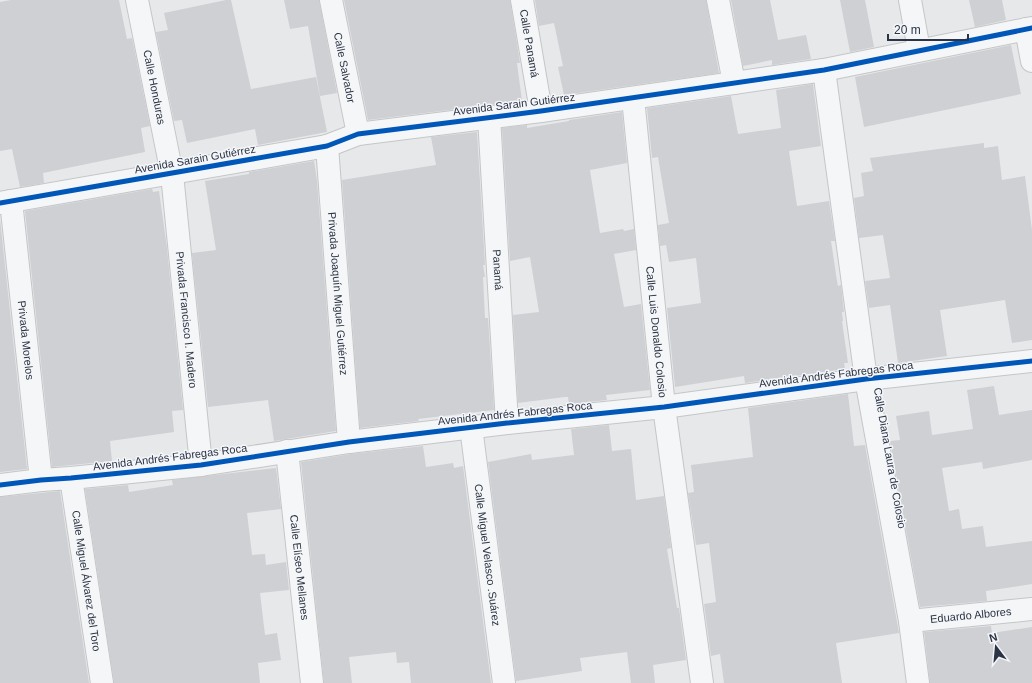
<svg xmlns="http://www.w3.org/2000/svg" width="1032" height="683" viewBox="0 0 1032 683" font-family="Helvetica,sans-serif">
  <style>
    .building { fill: #ced0d3 }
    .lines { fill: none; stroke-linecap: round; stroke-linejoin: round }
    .minor-casing { stroke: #c4c6c8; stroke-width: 24 }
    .minor { stroke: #f5f6f7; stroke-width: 22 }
    .cycleway-casing { stroke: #f4f6f9; stroke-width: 8 }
    .cycleway { stroke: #0057b8; stroke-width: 5 }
    .labels { text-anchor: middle; stroke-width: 3; stroke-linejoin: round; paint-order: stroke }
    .street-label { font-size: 11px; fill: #2b3445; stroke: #f4f6f9 }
  </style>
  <rect width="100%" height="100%" fill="#e6e8ea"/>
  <path class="building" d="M 11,0 L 119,0 L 127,39 L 132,38 L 150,126 L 141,128 L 145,152 L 43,173 L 44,183 L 20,187 L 12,149 L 0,151 L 0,2 Z
    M 226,0 L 231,0 L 251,89 L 316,77 L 327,132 L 258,145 L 255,129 L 187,143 L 182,120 L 174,121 L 156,32 L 168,30 L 164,13 Z
    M 284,0 L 319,0 L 337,93 L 320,96 L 308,26 L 290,29 Z
    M 344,0 L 510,0 L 520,63 L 517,63 L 522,101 L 368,120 Z
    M 535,0 L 706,0 L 719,73 L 564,95 L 558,67 L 563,66 L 554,23 L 539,26 Z
    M 731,0 L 770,0 L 778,40 L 806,35 L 811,59 L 772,65 L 772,60 L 743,66 Z
    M 840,0 L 865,0 L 874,47 L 850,52 Z
    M 969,0 L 1002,0 L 1006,20 L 975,27 Z
    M 1011,45 L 1021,94 L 864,127 L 855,77 Z
    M 813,84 L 821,146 L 789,151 L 797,206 L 829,201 L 835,241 L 831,241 L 837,281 L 838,286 L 841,285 L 844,312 L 842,312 L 843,321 L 842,321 L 848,363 L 844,363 L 845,369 L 745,383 L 744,376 L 675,387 L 667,308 L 701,303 L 696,258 L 669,262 L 666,245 L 660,246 L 658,225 L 669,223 L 658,157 L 652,158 L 647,108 L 731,96 L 738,134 L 781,128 L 776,90 Z
    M 622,112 L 627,163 L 590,170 L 600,233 L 623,229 L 624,231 L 634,229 L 636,250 L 614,254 L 624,307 L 641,304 L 650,390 L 606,395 L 607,400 L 569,404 L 568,397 L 565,397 L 518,403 L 513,315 L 539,312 L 530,257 L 510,261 L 502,128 L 527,125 L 527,128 L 569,121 L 569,120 Z
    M 477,132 L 485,265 L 483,265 L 485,277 L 483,277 L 485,318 L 488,318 L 494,410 L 418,419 L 419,421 L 360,428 L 342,180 L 436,165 L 431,137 Z
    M 984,143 L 984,148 L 998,146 L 1002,180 L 1025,176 L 1032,230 L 1032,340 L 1012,343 L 1005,300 L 940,310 L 947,356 L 898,363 L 890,305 L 869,308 L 865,281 L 890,278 L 883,235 L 859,238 L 854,198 L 864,196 L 861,173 L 873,171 L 870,158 Z
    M 314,161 L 317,181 L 336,431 L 274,441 L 268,400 L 208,407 L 192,253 L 216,250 L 205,181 L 249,174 L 249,172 Z
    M 152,189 L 153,192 L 159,191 L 167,248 L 183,410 L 172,411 L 174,432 L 110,441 L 112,461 L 52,467 L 25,211 Z
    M 0,219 L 27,469 L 0,472 Z
    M 994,386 L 999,415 L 1032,410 L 1032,460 L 983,469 L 982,462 L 942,468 L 949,511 L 959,509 L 962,529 L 983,526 L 986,547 L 1032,541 L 1032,584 L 986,591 L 987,601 L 920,607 L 890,441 L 900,440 L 896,416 L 929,411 L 932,435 L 973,429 L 967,390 Z
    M 848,394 L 854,446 L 865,445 L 899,633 L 836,643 L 842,683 L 724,683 L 720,654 L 711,656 L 704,604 L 716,602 L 709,543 L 696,545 L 688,493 L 694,492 L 691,465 L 753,457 L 748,408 Z
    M 609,425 L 612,451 L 631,449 L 636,500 L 664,496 L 671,548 L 667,549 L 677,608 L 679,608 L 686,660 L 653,665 L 655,683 L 631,683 L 627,652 L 580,658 L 582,671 L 516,681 L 488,462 L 531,454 L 532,460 L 574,455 L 571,429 Z
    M 423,446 L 426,467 L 453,463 L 454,468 L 463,466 L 491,683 L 411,683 L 409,662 L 397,663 L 396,652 L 349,657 L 352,683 L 324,683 L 301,462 L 351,454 Z
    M 276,468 L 281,509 L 247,513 L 252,555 L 265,554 L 266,565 L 286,562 L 289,590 L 260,593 L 265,635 L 277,633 L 281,660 L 258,663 L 260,683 L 114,683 L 85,489 L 128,485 L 129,492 L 173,485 L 172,480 Z
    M 60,491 L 89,683 L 0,683 L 0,497 Z
    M 991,626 L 992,633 L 1032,627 L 1032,683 L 930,683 L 924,632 Z"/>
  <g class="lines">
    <defs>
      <g id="minor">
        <path id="s1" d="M 137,0 L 172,174 L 201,465"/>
        <path id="s2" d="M 331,0 L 358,134"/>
        <path id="s3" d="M 522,0 L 541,111"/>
        <path d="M 718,0 L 734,83"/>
        <path d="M 910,0 L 919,50"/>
        <path d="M 1026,29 L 1032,61"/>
        <path d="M 824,70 L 866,379 L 910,621 L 918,683"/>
        <path id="s4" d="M 633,98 L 664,407 L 702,683"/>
        <path id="s5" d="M 489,117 L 507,423"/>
        <path id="s6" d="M 327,146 L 349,442"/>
        <path id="s7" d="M 11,201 L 41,480"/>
        <path d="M 0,203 L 327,146 L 358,134 L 541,111 L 824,70 L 1032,28"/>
        <path id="s8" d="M 471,427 L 504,683"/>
        <path id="s9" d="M 287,451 L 312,683"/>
        <path id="s10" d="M 71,478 L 102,683"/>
        <path d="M 0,485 L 41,480 L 71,478 L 201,465 L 349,442 L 507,423 L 664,407 L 866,379 L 1032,361"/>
        <path id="s11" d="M 910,621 L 1032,609"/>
      </g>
    </defs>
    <use href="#minor" class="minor-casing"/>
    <use href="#minor" class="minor"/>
    <defs>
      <path id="cycleway" d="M 0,203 L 327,146 L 358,134 L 541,111 L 824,70 L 1032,28
        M 0,485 L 41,480 L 71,478 L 201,465 L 349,442 L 507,423 L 664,407 L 866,379 L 1032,361"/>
    </defs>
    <use href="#cycleway" class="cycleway-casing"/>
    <use href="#cycleway" class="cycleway"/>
  </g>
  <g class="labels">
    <g class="street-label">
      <text dy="4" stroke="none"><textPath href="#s3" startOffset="44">Calle Panamá</textPath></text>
      <text dy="4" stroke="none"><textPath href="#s2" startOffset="69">Calle Salvador</textPath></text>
      <text dy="4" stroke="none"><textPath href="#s1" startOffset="89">Calle Honduras</textPath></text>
      <text transform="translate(514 104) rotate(-7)" y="4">Avenida Sarain Gutiérrez</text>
      <text transform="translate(195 159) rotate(-10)" y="4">Avenida Sarain Gutiérrez</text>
      <text dy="4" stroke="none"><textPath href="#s5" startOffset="153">Panamá</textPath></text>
      <text dy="4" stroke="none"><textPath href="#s6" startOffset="148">Privada Joaquín Miguel Gutiérrez</textPath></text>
      <text dy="4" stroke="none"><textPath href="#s1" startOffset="324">Privada Francisco I. Madero</textPath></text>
      <text dy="4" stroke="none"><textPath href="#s4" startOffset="235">Calle Luis Donaldo Colosio</textPath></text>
      <text dy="4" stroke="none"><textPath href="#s7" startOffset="140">Privada Morelos</textPath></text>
      <text transform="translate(836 374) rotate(-7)" y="4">Avenida Andrés Fabregas Roca</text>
      <text transform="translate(515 413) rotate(-6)" y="4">Avenida Andrés Fabregas Roca</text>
      <text transform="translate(170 457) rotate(-7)" y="4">Avenida Andrés Fabregas Roca</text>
      <text transform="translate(890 458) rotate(80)" y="4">Calle Diana Laura de Colosio</text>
      <text dy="4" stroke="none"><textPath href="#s8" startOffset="129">Calle Miguel Velasco .Suárez</textPath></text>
      <text dy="4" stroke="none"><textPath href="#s9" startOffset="117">Calle Elíseo Mellanes</textPath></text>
      <text dy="4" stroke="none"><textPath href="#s10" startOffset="104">Calle Miguel Álvarez del Toro</textPath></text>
      <text dy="4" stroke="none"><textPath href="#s11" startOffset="61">Eduardo Albores</textPath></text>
    </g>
  </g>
  <g transform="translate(996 647) rotate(344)" stroke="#f4f6f9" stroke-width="3" paint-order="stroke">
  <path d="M0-3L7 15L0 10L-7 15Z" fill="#2b3445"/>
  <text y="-6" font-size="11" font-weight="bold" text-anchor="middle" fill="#2b3445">N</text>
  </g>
  <path d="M888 34v6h80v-6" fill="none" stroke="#2b3445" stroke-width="2"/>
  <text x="894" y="34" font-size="12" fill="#2b3445" stroke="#f4f6f9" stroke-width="3" paint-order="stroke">20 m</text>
</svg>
